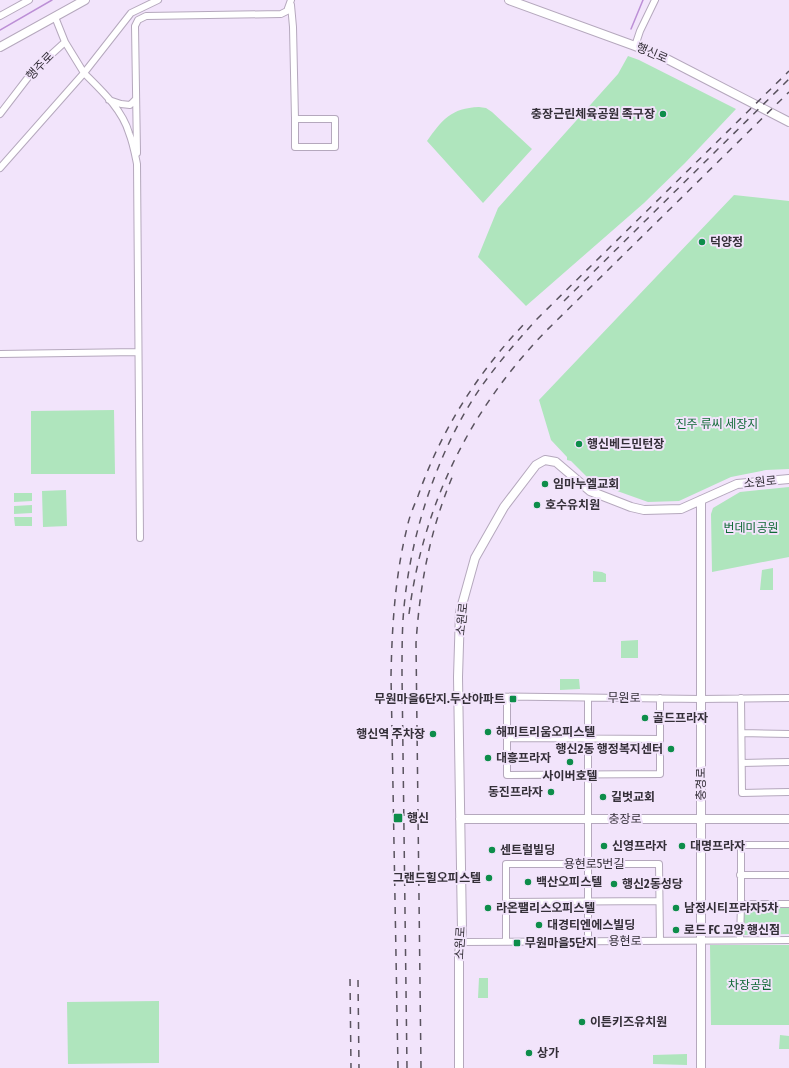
<svg xmlns="http://www.w3.org/2000/svg" width="789" height="1068" viewBox="0 0 789 1068" font-family="'Fira Sans Condensed','Noto Sans KR',sans-serif">
  <style>
    .green { fill: #afe5bd }
    .lines { fill: none; stroke-linecap: round; stroke-linejoin: round }
    .stream { stroke: #bc8fd6; stroke-width: 1.5 }
    .minor-casing { stroke: #b5a8bd; stroke-width: 8 }
    .major-casing { stroke: #b5a8bd; stroke-width: 10 }
    .minor { stroke: #fff; stroke-width: 6 }
    .major { stroke: #fff; stroke-width: 8 }
    .rail { stroke: #5a535f; stroke-width: 1.5; stroke-dasharray: 7 7; stroke-linecap: butt }
    .poi-dot { fill: #0d8d4a; stroke: #f2e4fb; stroke-width: 1.5 }
    .labels { text-anchor: middle; stroke-width: 4; stroke-linejoin: round; paint-order: stroke }
    .street-label { font-size: 12px; fill: #342f38; stroke: #f2e4fb }
    .poi-label { font-size: 12px; font-weight: bold; fill: #342f38; stroke: #f2e4fb; text-anchor: start }
    .park-label { font-size: 12px; fill: #116937; stroke: #f2e4fb }
  </style>
  <rect width="100%" height="100%" fill="#f2e4fb"/>
  <path class="green" d="M 628,56 L 639,60 L 736,109 L 685,163 L 644,203 L 526,306 L 478,257 L 498,208 L 618,74 Z
    M 479,107 L 486,108 L 492,112 L 532,149 L 483,203 L 427,141 C 442,120 451,108 479,107 Z
    M 734,195 L 789,201 L 789,469 L 766,470 L 731,477 L 679,501 L 648,502 L 592,482 L 571,461 L 567,460 L 567,457 L 551,440 L 539,400 Z
    M 114,410 L 115,474 L 31,474 L 31,411 Z
    M 789,487 L 789,557 L 712,572 L 711,514 L 713,508 L 740,492 Z
    M 66,490 L 67,526 L 43,527 L 42,491 Z
    M 14,493 L 32,493 L 32,501 L 14,502 Z
    M 32,505 L 32,513 L 14,514 L 14,506 Z
    M 32,517 L 32,526 L 15,526 L 14,517 Z
    M 773,568 L 773,590 L 760,590 L 762,570 Z
    M 593,571 L 602,572 L 606,574 L 606,582 L 593,582 Z
    M 638,640 L 638,658 L 621,658 L 621,641 Z
    M 560,679 L 579,679 L 580,689 L 560,690 Z
    M 752,906 L 789,907 L 789,934 L 743,935 L 743,911 Z
    M 710,945 L 789,945 L 789,1025 L 711,1025 Z
    M 479,978 L 488,978 L 488,998 L 478,998 Z
    M 159,1001 L 159,1063 L 68,1064 L 67,1002 Z
    M 780,1035 L 789,1036 L 789,1049 L 779,1049 Z
    M 687,1054 L 687,1065 L 653,1064 L 653,1055 Z"/>
  <g class="lines">
    <path class="stream" d="M 631,29 L 643,0
      M 0,30 L 52,0"/>
    <defs>
      <path id="minor" d="M 291,5 L 293,27 L 295,119 L 335,119 L 335,147 L 295,147 L 295,119
        M 0,16 L 29,0
        M 635,46 L 640,31 L 655,0
        M 109,100 L 121,104 L 130,105 L 136,99
        M 0,114 L 33,71 L 65,42 L 55,17
        M 137,153 L 135,26 L 138,20 L 146,16 L 281,14 L 287,11 L 291,0
        M 0,168 L 84,73 L 65,42
        M 0,354 L 138,352
        M 140,538 L 137,164 C 135,154 133,143 129,133 C 122,109 101,90 84,73 L 131,13 L 158,0
        M 459,696 L 701,699 L 789,698
        M 507,697 L 507,775 L 660,774 L 660,698
        M 588,698 L 588,940
        M 741,698 L 742,793 L 789,792
        M 742,733 L 789,734
        M 507,738 L 660,739
        M 742,763 L 789,762
        M 789,845 L 741,845 L 741,904 L 789,904
        M 740,875 L 789,875
        M 506,902 L 659,901
        M 740,940 L 741,904
        M 506,941 L 506,864 L 659,864 L 660,940
        M 461,942 L 789,940"/>
      <path id="major" d="M 509,0 L 635,46 L 663,57 L 789,122
        M 0,47 L 85,0
        M 701,500 L 701,1068
        M 460,819 L 789,819
        M 459,1068 L 459,954 L 462,931 L 458,677 L 460,612 L 475,558 L 504,507 L 536,465 L 545,460 L 556,462 L 590,491 L 631,507 L 644,510 L 681,509 L 737,484 L 789,479"/>
    </defs>
    <use href="#minor" class="minor-casing"/>
    <use href="#major" class="major-casing"/>
    <use href="#minor" class="minor"/>
    <use href="#major" class="major"/>
    <path class="rail" d="M 564,301 L 789,79
      M 409,614 C 423,504 470,409 547,330 L 789,92
      M 350,979 L 351,1068
      M 358,980 L 359,1068
      M 398,1068 L 391,676 C 392,626 395,576 407,528 C 409,517 414,506 418,496 C 441,430 478,372 526,322
      M 407,1068 L 402,674 C 402,656 402,638 403,620 C 408,541 436,452 481,387 C 498,363 517,341 537,319 L 789,71
      M 421,1068 L 416,643 C 420,583 430,530 453,475"/>
  </g>
  <g class="poi-dot">
    <circle cx="663" cy="114" r="4"/>
    <circle cx="702" cy="242" r="4"/>
    <circle cx="579" cy="444" r="4"/>
    <circle cx="545" cy="484" r="4"/>
    <circle cx="537" cy="505" r="4"/>
    <rect x="509" y="695" width="8" height="8" rx="2"/>
    <circle cx="645" cy="718" r="4"/>
    <circle cx="488" cy="732" r="4"/>
    <circle cx="433" cy="734" r="4"/>
    <circle cx="671" cy="749" r="4"/>
    <circle cx="488" cy="758" r="4"/>
    <circle cx="570" cy="762" r="4"/>
    <circle cx="551" cy="792" r="4"/>
    <circle cx="603" cy="797" r="4"/>
    <rect x="393" y="813" width="10" height="10" rx="2"/>
    <circle cx="604" cy="846" r="4"/>
    <circle cx="682" cy="846" r="4"/>
    <circle cx="492" cy="850" r="4"/>
    <circle cx="489" cy="878" r="4"/>
    <circle cx="528" cy="882" r="4"/>
    <circle cx="614" cy="884" r="4"/>
    <circle cx="488" cy="908" r="4"/>
    <circle cx="676" cy="908" r="4"/>
    <circle cx="539" cy="925" r="4"/>
    <circle cx="676" cy="930" r="4"/>
    <rect x="513" y="939" width="8" height="8" rx="2"/>
    <circle cx="582" cy="1022" r="4"/>
    <circle cx="529" cy="1053" r="4"/>
  </g>
  <g class="labels">
    <g class="street-label">
      <text transform="translate(652 53) rotate(23)" y="4">행신로</text>
      <text transform="translate(40 66) rotate(-46)" y="4">행주로</text>
      <text transform="translate(760 482) rotate(-6)" y="4">소원로</text>
      <text transform="translate(462 619) rotate(-84)" y="4">소원로</text>
      <text x="624" y="702">무원로</text>
      <text transform="translate(701 784) rotate(-90)" y="4">충경로</text>
      <text x="625" y="823">충장로</text>
      <text x="594" y="868">용현로5번길</text>
      <text x="625" y="945">용현로</text>
      <text transform="translate(460 943) rotate(-87)" y="4">소원로</text>
    </g>
    <g class="poi-label">
      <text x="655" y="118" text-anchor="end">충장근린체육공원 족구장</text>
      <text x="710" y="246">덕양정</text>
      <text x="587" y="448">행신베드민턴장</text>
      <text x="553" y="488">임마누엘교회</text>
      <text x="545" y="509">호수유치원</text>
      <text x="505" y="703" text-anchor="end">무원마을6단지.두산아파트</text>
      <text x="653" y="722">골드프라자</text>
      <text x="496" y="736">해피트리움오피스텔</text>
      <text x="425" y="738" text-anchor="end">행신역 주차장</text>
      <text x="663" y="753" text-anchor="end">행신2동 행정복지센터</text>
      <text x="496" y="762">대흥프라자</text>
      <text x="570" y="780" text-anchor="middle">사이버호텔</text>
      <text x="543" y="796" text-anchor="end">동진프라자</text>
      <text x="611" y="801">길벗교회</text>
      <text x="407" y="822">행신</text>
      <text x="612" y="850">신영프라자</text>
      <text x="690" y="850">대명프라자</text>
      <text x="500" y="854">센트럴빌딩</text>
      <text x="481" y="882" text-anchor="end">그랜드힐오피스텔</text>
      <text x="536" y="886">백산오피스텔</text>
      <text x="622" y="888">행신2동성당</text>
      <text x="496" y="912">라온팰리스오피스텔</text>
      <text x="684" y="912">남정시티프라자5차</text>
      <text x="547" y="929">대경티엔에스빌딩</text>
      <text x="684" y="934">로드 FC 고양 행신점</text>
      <text x="525" y="947">무원마을5단지</text>
      <text x="590" y="1026">이튼키즈유치원</text>
      <text x="537" y="1057">상가</text>
    </g>
    <g class="park-label">
      <text x="717" y="428">진주 류씨 세장지</text>
      <text x="751" y="532">번데미공원</text>
      <text x="750" y="989">차장공원</text>
    </g>
  </g>
</svg>
